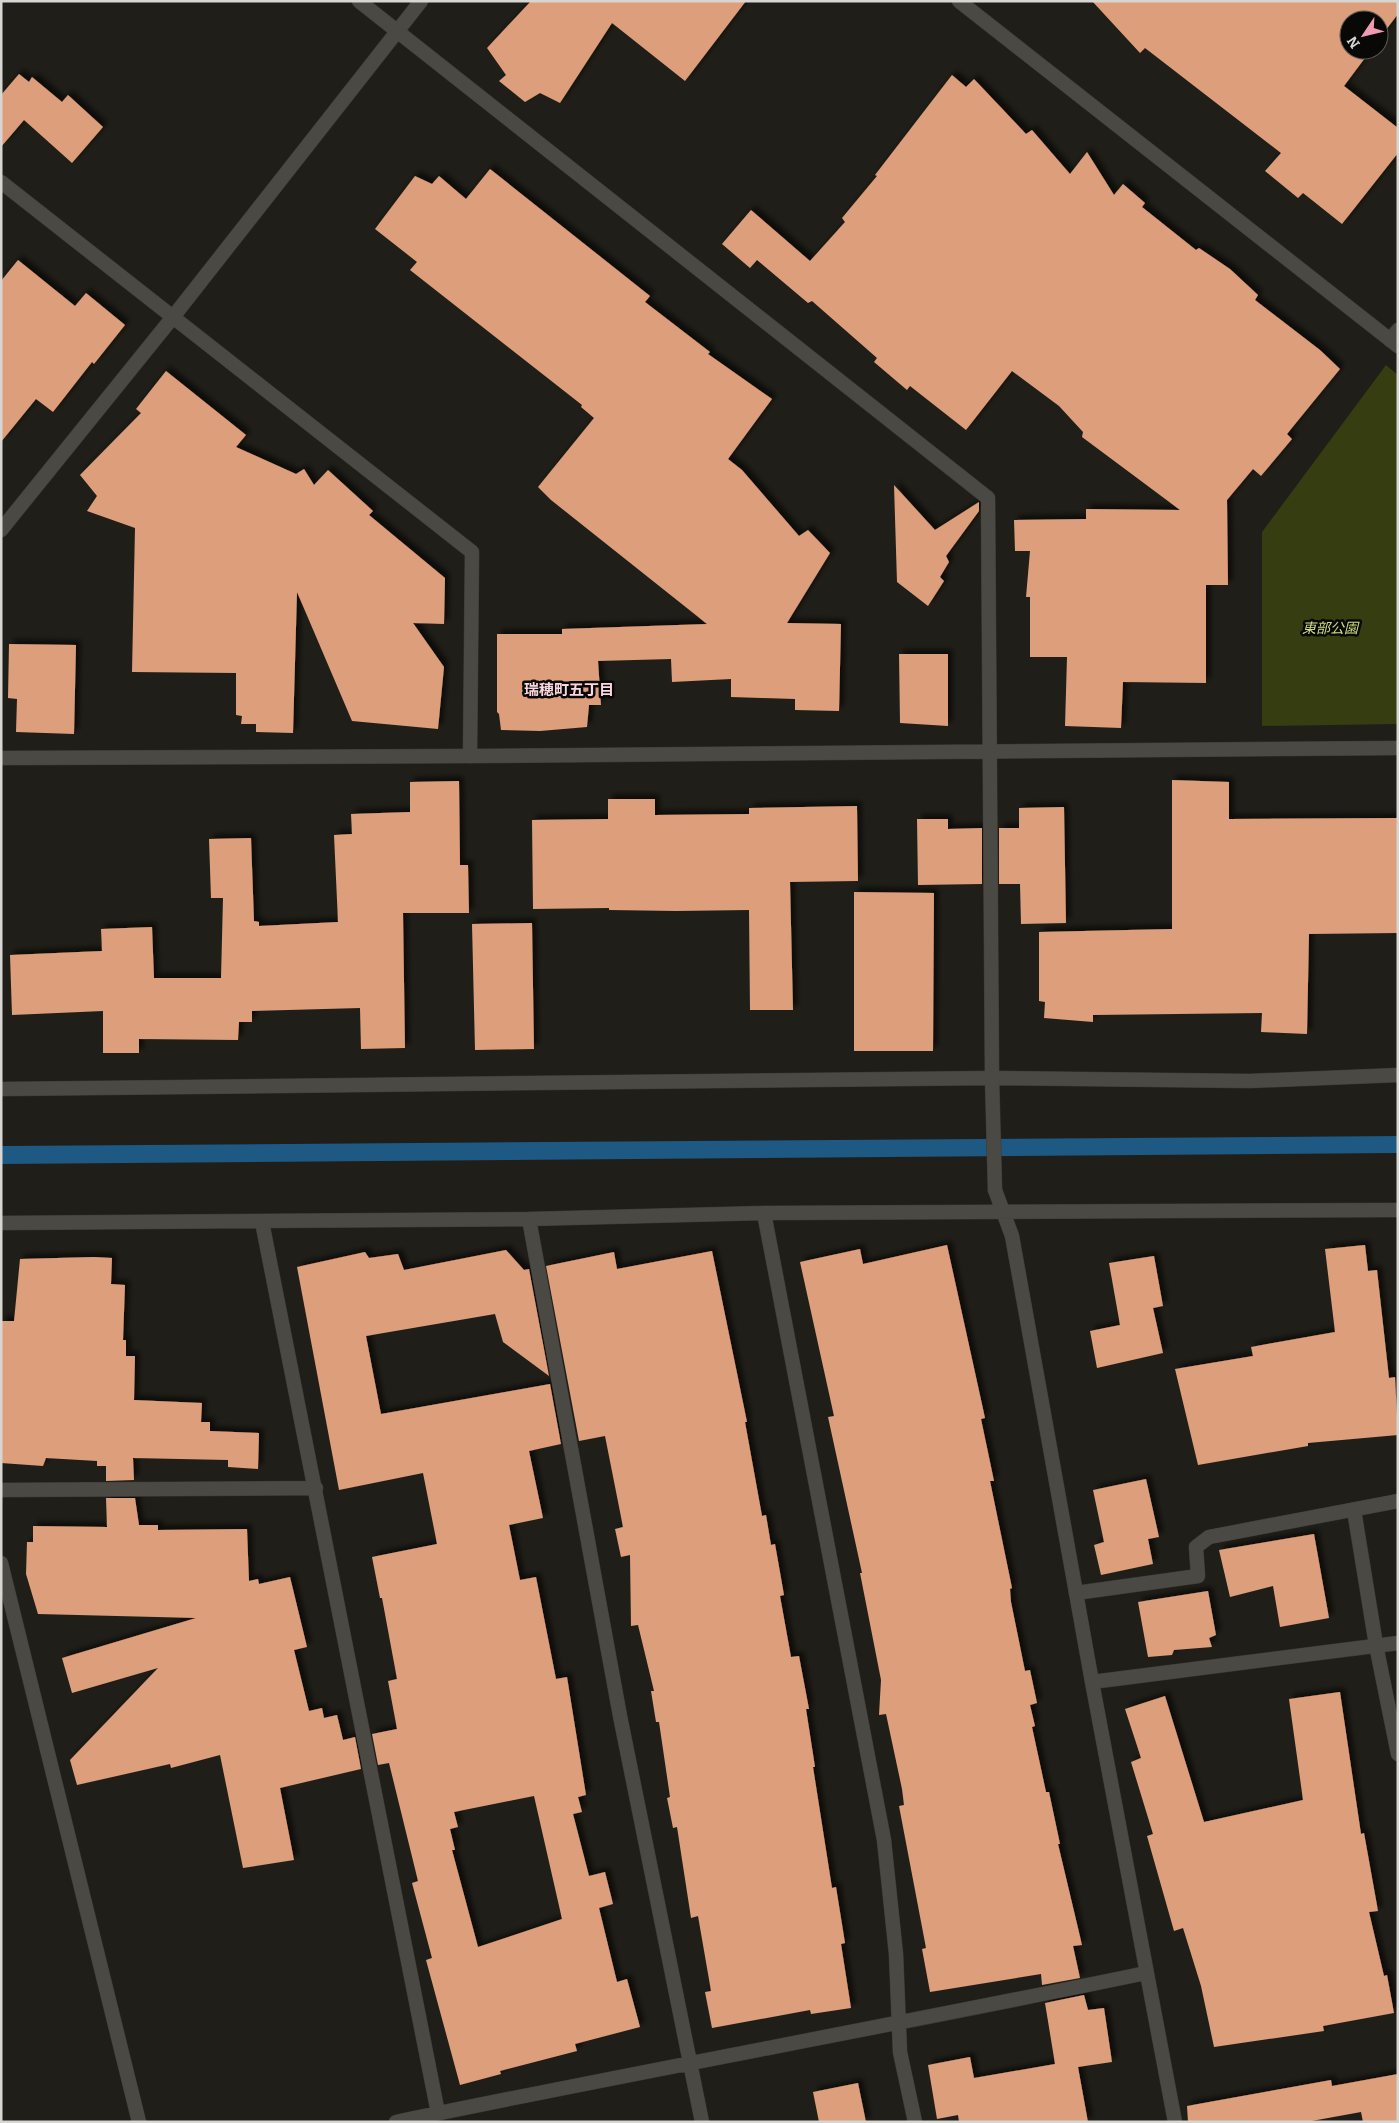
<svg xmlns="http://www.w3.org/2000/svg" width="1399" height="2123" viewBox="0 0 1399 2123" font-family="Bitter,'Noto Sans JP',serif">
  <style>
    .green { fill: #363d10 }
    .water { fill: #1d5982 }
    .building { fill: #dd9e7b; fill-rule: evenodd; filter: url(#shadow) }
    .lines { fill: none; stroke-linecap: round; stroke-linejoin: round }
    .service-casing { stroke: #3a3935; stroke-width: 15 }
    .minor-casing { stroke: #3a3935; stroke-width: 15 }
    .tertiary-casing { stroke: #3a3935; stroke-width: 15 }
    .service { stroke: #4b4943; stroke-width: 14 }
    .minor { stroke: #4b4943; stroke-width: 14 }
    .tertiary { stroke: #4b4943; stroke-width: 14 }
    .labels { text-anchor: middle; stroke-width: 5; stroke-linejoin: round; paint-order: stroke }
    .park-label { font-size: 14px; font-style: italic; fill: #cddf81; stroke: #080806 }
    .neighbourhood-label { font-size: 15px; font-weight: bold; fill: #fad7e0; stroke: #080806 }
  </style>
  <defs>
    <filter id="shadow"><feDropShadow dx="4.5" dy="-4.5" stdDeviation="2.5" flood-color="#0009"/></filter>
  </defs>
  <rect width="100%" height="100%" fill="#1f1e18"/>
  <path class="green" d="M 1386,365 L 1398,375 L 1398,724 L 1262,726 L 1262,532 Z"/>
  <path class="water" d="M 1398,1136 L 1398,1153 L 1,1164 L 1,1146 Z"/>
  <path class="building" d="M 531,1 L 746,1 L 685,81 L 612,23 L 560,103 L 540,93 L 525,102 L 499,81 L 506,75 L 487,48 Z
    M 1092,1 L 1398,1 L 1398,14 L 1379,39 L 1379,20 L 1349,20 L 1349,50 L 1371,50 L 1344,86 L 1398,128 L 1398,153 L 1342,224 L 1303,193 L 1298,198 L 1265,171 L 1281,153 L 1145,48 L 1140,53 Z
    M 19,74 L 29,82 L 32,77 L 62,102 L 68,95 L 103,127 L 72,163 L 24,120 L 1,147 L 1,95 Z
    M 952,75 L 966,87 L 974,79 L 1026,134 L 1032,130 L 1070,174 L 1087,152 L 1114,195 L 1123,184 L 1145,203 L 1142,207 L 1196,250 L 1199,248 L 1230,269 L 1258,295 L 1255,300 L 1320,350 L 1340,369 L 1287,434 L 1292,439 L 1261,476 L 1253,469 L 1227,500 L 1228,585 L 1206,585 L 1206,683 L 1123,682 L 1121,728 L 1065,726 L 1067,657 L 1030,657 L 1030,597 L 1026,597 L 1030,551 L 1015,551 L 1014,520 L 1086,519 L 1086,509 L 1180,510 L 1082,437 L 1083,432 L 1059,406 L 1012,371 L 966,430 L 910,386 L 907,390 L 874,362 L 877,358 L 812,301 L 808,303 L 757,260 L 750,268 L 722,244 L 751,210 L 810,261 L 845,222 L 842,218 L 877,176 L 875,175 Z
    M 490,169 L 650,296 L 645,302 L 710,352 L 708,354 L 772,399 L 728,459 L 742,470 L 799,536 L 808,530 L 830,553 L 787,623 L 841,624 L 839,711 L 795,710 L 795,699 L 731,697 L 731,679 L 672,682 L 671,659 L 598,661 L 601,705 L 589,705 L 587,727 L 540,731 L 501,730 L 499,714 L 497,712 L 497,634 L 562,634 L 562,629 L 707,624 L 551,500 L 538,487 L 594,418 L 581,407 L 582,405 L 410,270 L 417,262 L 375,229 L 415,176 L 432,184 L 439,176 L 466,199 Z
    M 18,260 L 75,306 L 86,293 L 125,325 L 94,364 L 92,362 L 53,412 L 36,399 L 1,442 L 1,281 Z
    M 166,371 L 246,435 L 236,447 L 296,474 L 304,469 L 314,485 L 328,470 L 373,511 L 369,515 L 445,578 L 444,624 L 413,623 L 444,667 L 438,729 L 352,721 L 297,592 L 293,733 L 256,732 L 256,724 L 241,724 L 242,716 L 236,715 L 236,673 L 132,672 L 135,528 L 87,511 L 97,496 L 80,475 L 141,413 L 136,409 Z
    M 894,485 L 935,530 L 979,502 L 979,511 L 946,556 L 949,562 L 940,577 L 944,581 L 928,606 L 897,582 Z
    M 9,644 L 76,645 L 74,734 L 16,732 L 17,699 L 8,698 Z
    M 899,654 L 948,654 L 948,726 L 900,723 Z
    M 1172,780 L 1229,782 L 1229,819 L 1398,818 L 1398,933 L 1309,934 L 1307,1034 L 1261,1032 L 1262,1013 L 1093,1015 L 1093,1022 L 1044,1018 L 1045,1002 L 1039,1001 L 1039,932 L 1172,929 Z
    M 459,781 L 460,865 L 468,865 L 469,913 L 403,913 L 405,1048 L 361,1049 L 360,1008 L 252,1011 L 252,1022 L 239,1022 L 238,1040 L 139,1039 L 139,1053 L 103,1053 L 103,1011 L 12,1015 L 10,955 L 102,951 L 101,929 L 152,927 L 154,978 L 221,978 L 223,898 L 211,898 L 209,839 L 251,838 L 254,921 L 259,922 L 259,926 L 338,922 L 334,835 L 352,834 L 351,814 L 410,812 L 410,782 Z
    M 608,799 L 655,799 L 655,815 L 749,814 L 749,808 L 857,806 L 858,881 L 790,882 L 793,1010 L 750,1010 L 749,910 L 676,911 L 609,910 L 609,908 L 533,909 L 532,820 L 608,819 Z
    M 1064,807 L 1066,923 L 1021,924 L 1020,884 L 999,884 L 999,828 L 1019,828 L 1019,808 Z
    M 917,819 L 948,819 L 948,829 L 982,828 L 982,884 L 918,885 Z
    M 854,892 L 934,893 L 933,1051 L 854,1051 Z
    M 532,923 L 534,1049 L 475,1050 L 472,924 Z
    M 947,1245 L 985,1418 L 981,1419 L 994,1481 L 990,1481 L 1012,1588 L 1010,1589 L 1011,1602 L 1025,1671 L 1030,1670 L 1037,1703 L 1030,1705 L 1035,1726 L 1032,1727 L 1046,1792 L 1049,1792 L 1060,1844 L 1058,1844 L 1082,1945 L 1073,1946 L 1080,1978 L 1042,1985 L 1041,1974 L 930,1992 L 922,1949 L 926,1948 L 899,1806 L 904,1805 L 902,1789 L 886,1714 L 879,1715 L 881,1680 L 860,1573 L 862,1573 L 828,1417 L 834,1416 L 800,1262 L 860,1249 L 863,1264 Z
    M 1365,1245 L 1368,1271 L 1377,1270 L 1389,1378 L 1395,1377 L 1398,1435 L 1308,1443 L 1308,1446 L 1198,1465 L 1175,1369 L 1253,1356 L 1251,1347 L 1335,1332 L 1325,1249 Z
    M 506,1250 L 524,1270 L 529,1269 L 549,1376 L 503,1342 L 495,1314 L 366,1336 L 381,1414 L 550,1384 L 561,1444 L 529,1451 L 543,1518 L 509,1525 L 520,1580 L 536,1577 L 556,1679 L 567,1677 L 586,1795 L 578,1797 L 582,1812 L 573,1814 L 589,1876 L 605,1872 L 613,1904 L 599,1908 L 617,1982 L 627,1979 L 640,2027 L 575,2044 L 577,2051 L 500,2071 L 501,2074 L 460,2085 L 426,1960 L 432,1958 L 412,1883 L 418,1881 L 389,1763 L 378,1765 L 372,1734 L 397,1729 L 388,1681 L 397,1679 L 382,1598 L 380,1598 L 372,1557 L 437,1544 L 423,1473 L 339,1490 L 297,1267 L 365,1252 L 369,1258 L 398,1254 L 404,1270 ZM 534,1796 L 562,1919 L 478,1947 L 452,1850 L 455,1850 L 450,1829 L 458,1827 L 454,1812 Z
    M 712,1251 L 747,1422 L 745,1422 L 762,1516 L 766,1515 L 771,1545 L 775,1544 L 784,1595 L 780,1596 L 791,1657 L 799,1656 L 809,1709 L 806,1709 L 815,1767 L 813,1767 L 832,1888 L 836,1887 L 845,1943 L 841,1944 L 851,2008 L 811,2014 L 810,2010 L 712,2028 L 705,1992 L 711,1991 L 698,1916 L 691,1918 L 677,1827 L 673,1828 L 667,1798 L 670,1797 L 659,1722 L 656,1722 L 651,1691 L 654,1691 L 638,1625 L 631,1626 L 630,1555 L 621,1557 L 615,1529 L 623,1527 L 605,1436 L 579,1441 L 546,1266 L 614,1252 L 617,1269 Z
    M 1154,1256 L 1163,1306 L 1153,1308 L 1163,1353 L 1097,1368 L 1090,1331 L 1120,1325 L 1109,1263 Z
    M 94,1257 L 112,1258 L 111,1284 L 125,1285 L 123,1340 L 126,1340 L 126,1356 L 135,1356 L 134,1400 L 202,1403 L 201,1422 L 210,1422 L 210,1431 L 259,1433 L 258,1469 L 228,1467 L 228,1460 L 133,1458 L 134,1480 L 106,1481 L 106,1466 L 97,1466 L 97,1461 L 46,1458 L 43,1466 L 1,1463 L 1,1321 L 14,1321 L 20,1259 Z
    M 1146,1479 L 1159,1537 L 1148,1539 L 1153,1564 L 1101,1575 L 1094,1545 L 1104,1542 L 1093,1490 Z
    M 106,1498 L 135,1498 L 139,1525 L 158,1525 L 158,1530 L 247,1529 L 249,1581 L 258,1579 L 259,1584 L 290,1577 L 307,1647 L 294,1650 L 309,1711 L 322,1708 L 324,1718 L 337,1715 L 343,1740 L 355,1737 L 361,1769 L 280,1788 L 294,1860 L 243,1868 L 220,1755 L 171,1768 L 170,1764 L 77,1785 L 70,1760 L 158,1668 L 72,1693 L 62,1658 L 196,1618 L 38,1614 L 26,1574 L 27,1542 L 33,1542 L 33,1526 L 107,1527 Z
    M 1314,1534 L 1329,1618 L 1280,1627 L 1273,1586 L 1230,1597 L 1219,1550 Z
    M 1208,1591 L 1216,1635 L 1209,1638 L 1212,1647 L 1174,1650 L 1172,1655 L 1148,1657 L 1138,1602 Z
    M 1340,1692 L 1361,1834 L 1364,1833 L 1378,1911 L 1369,1912 L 1384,1976 L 1387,1975 L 1394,2013 L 1323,2026 L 1324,2031 L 1214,2047 L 1201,1986 L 1183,1928 L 1174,1931 L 1147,1836 L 1153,1834 L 1131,1762 L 1141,1758 L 1125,1709 L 1165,1696 L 1204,1822 L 1303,1800 L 1289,1699 Z
    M 1084,1995 L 1088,2010 L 1104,2008 L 1112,2062 L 1078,2067 L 1088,2122 L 959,2122 L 958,2115 L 937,2119 L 928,2065 L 970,2057 L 974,2078 L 1055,2064 L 1045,2003 Z
    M 1398,2074 L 1398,2122 L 1363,2122 L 1361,2112 L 1306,2122 L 1188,2122 L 1187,2106 L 1331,2080 L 1332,2086 Z
    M 858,2083 L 866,2122 L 819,2122 L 813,2092 Z"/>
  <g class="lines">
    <defs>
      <path id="service" d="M 1354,1510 L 1376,1645
        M 1076,1593 L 1198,1576 L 1196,1547 L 1209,1537 L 1398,1501"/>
      <path id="minor" d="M 1,182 L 472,552 L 470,756
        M 1390,340 L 1398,330
        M 1,1089 L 992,1078 L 1250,1081 L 1398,1075
        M 995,1190 L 1012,1236 L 1092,1682 L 1175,2122
        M 764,1213 L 884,1840 L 896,1954 L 900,2052 L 915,2122
        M 529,1219 L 620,1716 L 702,2122
        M 262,1222 L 438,2113
        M 1,1223 L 529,1219 L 764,1213 L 1398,1210
        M 1,1490 L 316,1488
        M 1,1563 L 139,2122
        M 1376,1645 L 1398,1754
        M 1092,1682 L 1398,1643
        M 396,2122 C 645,2070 896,2025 1146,1973"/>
      <path id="tertiary" d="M 359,1 L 988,498 L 992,1078 L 995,1190
        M 959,1 L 1398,346
        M 1,530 L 173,317 L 421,1
        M 1,758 L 470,756 L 1398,748"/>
    </defs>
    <use href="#service" class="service-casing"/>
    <use href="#minor" class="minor-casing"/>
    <use href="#tertiary" class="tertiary-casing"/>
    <use href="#service" class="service"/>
    <use href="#minor" class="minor"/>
    <use href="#tertiary" class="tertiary"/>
  </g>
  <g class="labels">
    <g class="park-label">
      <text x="1330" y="633">東部公園</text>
    </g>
    <g class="neighbourhood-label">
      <text x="569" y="695">瑞穂町五丁目</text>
    </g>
  </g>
  <rect width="1399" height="2123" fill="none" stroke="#d7d6d2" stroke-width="5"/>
  <g transform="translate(1364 35) rotate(235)"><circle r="24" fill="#080806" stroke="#5b5a58"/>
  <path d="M0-4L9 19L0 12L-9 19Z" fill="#f19ab2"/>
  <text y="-8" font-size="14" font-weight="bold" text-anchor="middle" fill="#d7d6d2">N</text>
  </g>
</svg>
